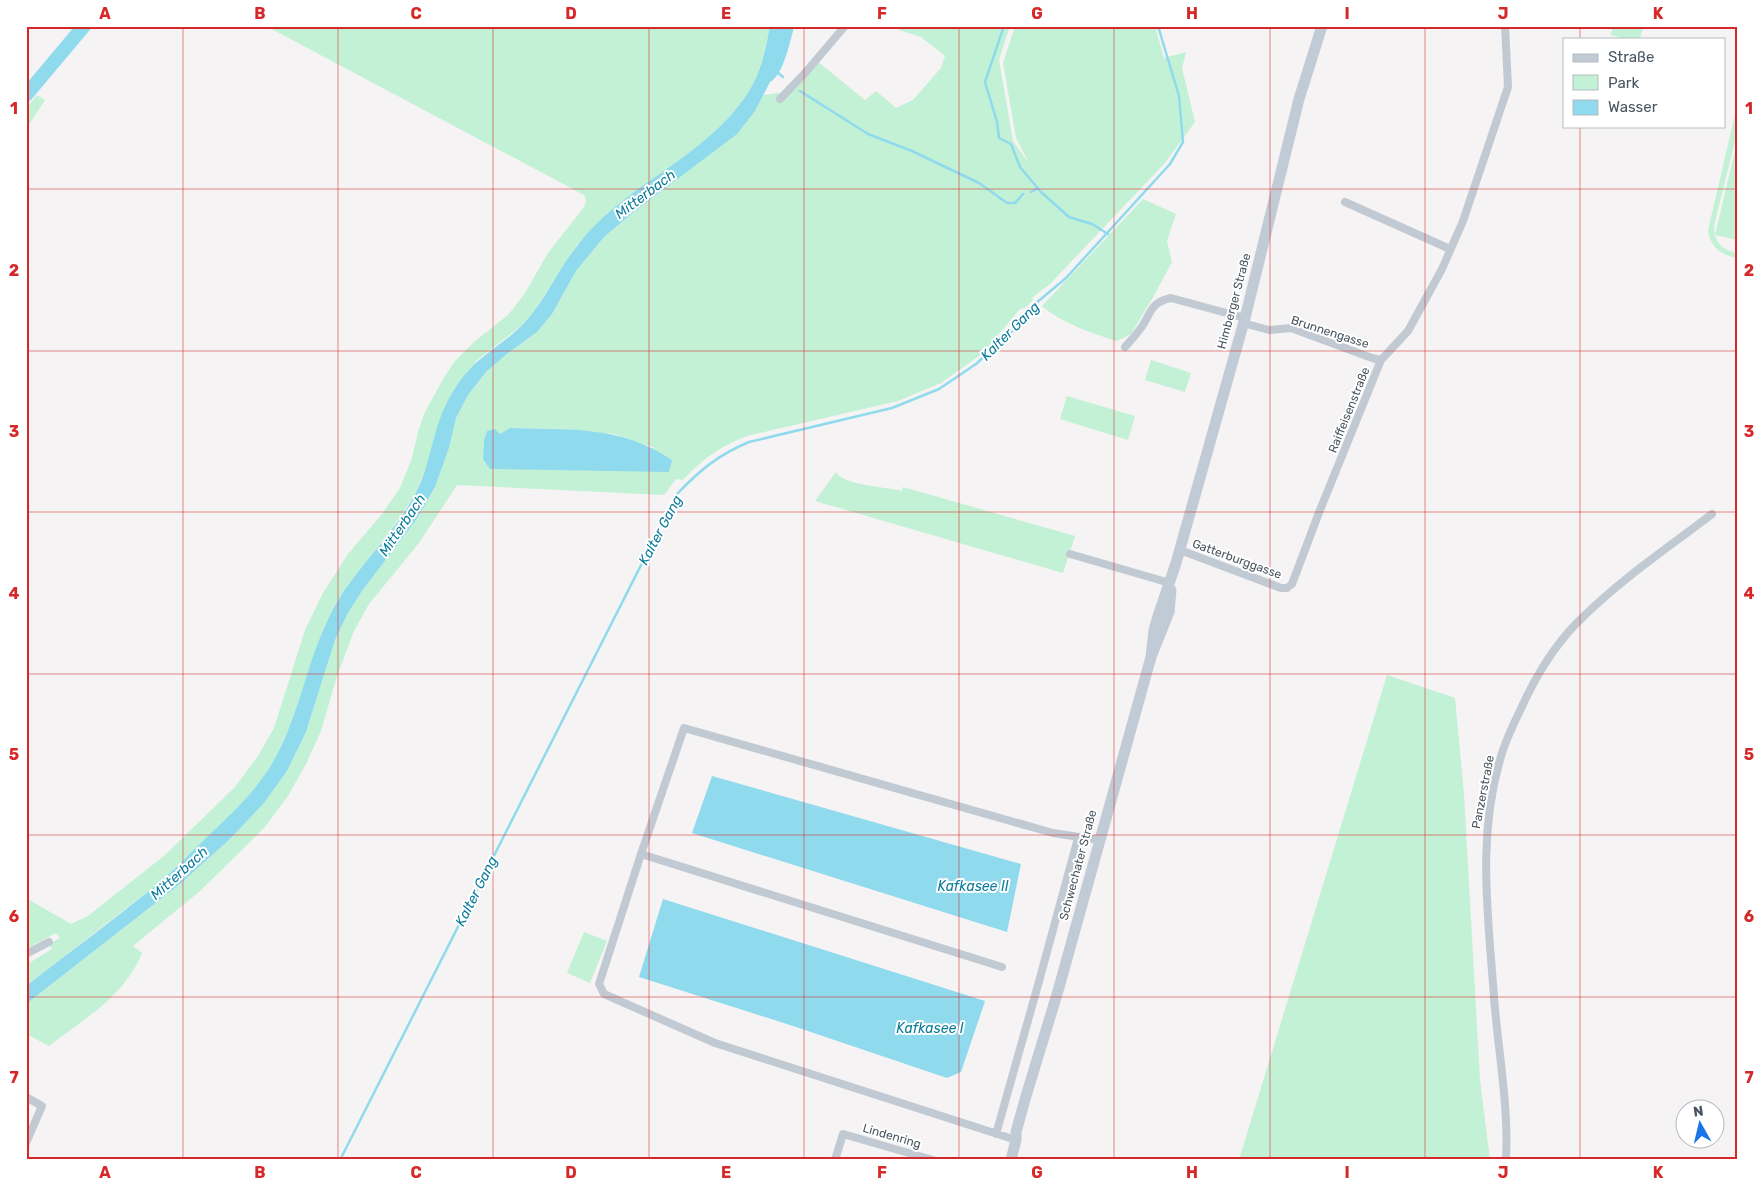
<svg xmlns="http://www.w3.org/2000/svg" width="1763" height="1186" viewBox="0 0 1763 1186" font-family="Rubik,sans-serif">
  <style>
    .green { fill: #c3f1d5; fill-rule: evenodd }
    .water { fill: #90daee }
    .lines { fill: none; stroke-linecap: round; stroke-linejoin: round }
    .stream { stroke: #90daee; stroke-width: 2.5 }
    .river { stroke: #90daee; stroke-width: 14 }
    .street { stroke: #c1cad2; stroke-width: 8 }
    .secondary { stroke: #c1cbd6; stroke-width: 11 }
    .grid { fill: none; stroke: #d62828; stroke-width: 1; stroke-opacity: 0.55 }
    .labels { text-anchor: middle; stroke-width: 4; stroke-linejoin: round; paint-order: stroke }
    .street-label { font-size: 12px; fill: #4a5661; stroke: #fff }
    .water-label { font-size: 14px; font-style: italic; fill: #0c7c9b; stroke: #fff }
    .neatline { fill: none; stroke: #d62828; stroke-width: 2 }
    .grid-label { font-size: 16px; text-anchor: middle; font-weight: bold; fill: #d62828 }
  </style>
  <rect width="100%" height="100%" fill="#f5f3f3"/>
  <path class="green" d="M 266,26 L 770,26 C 766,45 762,65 754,83 C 745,101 729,117 716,132 L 577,245 L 534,311 L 521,326 L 476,361 L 435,434 L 430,459 L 414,496 L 391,530 L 350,582 L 336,603 L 323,629 L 293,720 L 277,755 L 262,780 L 238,808 L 161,881 L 26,986 L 26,965 L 52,949 L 49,944 L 60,938 L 56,933 L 26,949 L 26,898 L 71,924 L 88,916 L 165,855 L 235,787 L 258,756 L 274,728 L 305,630 L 323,593 L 348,554 L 382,514 L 400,488 L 412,458 L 418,432 L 425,412 L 442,381 L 454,362 L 474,342 L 509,314 L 525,293 L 548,253 L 584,207 L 586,201 L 584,195 Z
    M 897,26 L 1010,26 L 999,60 L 1013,141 L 1029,163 L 1016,138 L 1003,63 L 1015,26 L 1155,26 L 1164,58 L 1186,52 L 1182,68 L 1195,122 L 1164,164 L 1050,284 L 1033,297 L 1032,301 L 1025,308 L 1020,309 L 983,353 L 941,383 L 898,401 L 747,436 C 719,447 704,458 683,480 L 676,479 L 664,495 L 457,485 L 419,543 L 369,604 L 354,631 L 337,676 L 321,731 L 306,764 L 288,796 L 264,828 L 200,891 L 133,946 L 142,953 C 124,997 85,1018 49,1046 L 26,1034 L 26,1004 L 180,884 L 230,839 L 264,803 L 287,771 L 306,732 L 335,640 L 348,613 L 362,591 L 416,520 L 435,487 L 449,448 L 456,418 L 468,395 L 486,372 L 508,353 L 537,332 L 552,314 L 576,271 L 604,237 L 755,111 L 763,95 L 778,93 L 787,96 L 817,61 L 865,100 L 876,91 L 896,108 L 913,100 L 941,68 L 945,56 L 921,37 L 899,30 ZM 510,428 L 564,429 L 614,434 L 655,448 L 483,459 L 484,440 L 487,431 L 495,429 L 500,434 Z
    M 1613,26 L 1641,26 L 1643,27 L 1640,39 L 1626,39 L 1611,35 Z
    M 37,95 L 45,100 L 26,129 L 26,108 Z
    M 1737,106 L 1737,133 L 1714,226 C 1714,242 1721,249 1737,253 L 1737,258 C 1721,255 1710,247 1708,230 Z
    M 1737,142 L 1737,240 L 1715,235 Z
    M 1143,199 L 1176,214 L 1167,241 L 1172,262 L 1152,299 L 1131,334 L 1117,341 C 1093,334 1060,322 1042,306 Z
    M 1151,360 L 1191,373 L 1185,392 L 1145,380 Z
    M 1067,396 L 1135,416 L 1128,440 L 1060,419 Z
    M 836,472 C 842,485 887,487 902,491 L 903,487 L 1075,536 L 1063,573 L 815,501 Z
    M 1387,675 L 1455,698 L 1464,794 L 1480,1080 L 1490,1160 L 1239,1160 Z
    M 584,932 L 607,941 L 590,983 L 567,973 Z"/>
  <path class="water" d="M 770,26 L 793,26 L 793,31 C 789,45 783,75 770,82 L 755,111 L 737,134 L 635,211 L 604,237 L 576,271 L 552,314 L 537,332 L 508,353 L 486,372 L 468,395 L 456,418 L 449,448 L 435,487 L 416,520 L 362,591 L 348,613 L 335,640 L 306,732 L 287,771 L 264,803 L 230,839 L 180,884 L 26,1004 L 26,986 C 71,951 116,918 160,882 C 175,869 190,853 205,839 C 225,820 245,802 261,780 C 301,727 304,658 337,602 C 359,565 393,535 414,496 C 426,475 429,454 436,431 C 441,413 449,396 460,381 C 477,356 505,344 525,322 C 546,299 558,269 578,245 C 626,182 712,156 752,86 C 762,68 766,46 770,26 Z
    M 510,428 C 569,430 621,425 672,460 L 669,472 L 490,469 L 483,459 L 484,440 L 487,431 L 495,429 L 500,434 Z
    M 712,776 L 1021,864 L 1007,932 L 692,833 Z
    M 663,899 L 985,1001 L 961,1072 L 947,1078 L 790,1025 L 639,977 Z"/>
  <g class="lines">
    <path class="stream" d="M 1004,26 L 985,82 L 997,122 L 999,138 L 1011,144 L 1020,167 L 1041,192 L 1069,217 L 1092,224 L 1108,234
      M 776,71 L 783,77
      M 800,91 L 868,134 L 912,151 L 979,183 L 1007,203 L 1015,203 L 1023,194
      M 1031,192 L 1038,188
      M 340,1160 L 677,494 C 700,470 718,455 749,442 L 892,408 L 939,389 L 976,364 L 1022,322 L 1029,309 L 1066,278 L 1170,164 L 1183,142 L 1179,96 L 1158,26"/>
    <path class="river" d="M 26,95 L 84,26"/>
    <path class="street" d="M 780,99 L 805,73 L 845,26
      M 1345,202 L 1450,249
      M 1243,323 L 1269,330 L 1291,328 L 1372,358 L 1381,360
      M 1125,347 C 1131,340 1138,333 1143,325 C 1152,310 1152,302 1171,298 L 1245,318
      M 1180,550 L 1281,588 L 1287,588 L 1292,584 L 1320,510 L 1381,360 L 1408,331 L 1442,269 L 1463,221 L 1508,87 L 1505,26
      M 1070,554 L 1170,583
      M 641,854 L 1002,967
      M 26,954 L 49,942
      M 26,1097 L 42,1106 L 26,1143
      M 996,1134 L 1038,985 L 1078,838
      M 1016,1140 L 715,1043 L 604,994 L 599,984 L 641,854 L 684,728 L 1053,833 L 1099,840
      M 835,1160 L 843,1134 L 933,1160
      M 1506,1160 C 1509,1106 1498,1051 1494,997 C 1488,913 1476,833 1503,750 C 1509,732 1518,715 1526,698 C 1541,667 1560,638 1585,615 C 1624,577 1669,547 1712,514"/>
    <path class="secondary" d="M 1151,657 L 1154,630 L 1158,616 L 1176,563 L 1245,318 L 1299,99 L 1322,26
      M 1011,1160 L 1016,1140 L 1016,1132 L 1026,1096 L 1058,991 L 1151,657 L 1169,612 L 1171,590"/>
  </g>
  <path class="grid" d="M 183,26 L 183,1160M 338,26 L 338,1160M 493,26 L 493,1160M 649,26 L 649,1160M 804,26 L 804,1160M 959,26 L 959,1160M 1114,26 L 1114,1160M 1270,26 L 1270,1160M 1425,26 L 1425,1160M 1580,26 L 1580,39M 1580,126 L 1580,1160M 26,189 L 1737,189M 26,351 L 1737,351M 26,512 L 1737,512M 26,674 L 1737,674M 26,835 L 1737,835M 26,997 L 1737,997"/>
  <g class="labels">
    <g class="street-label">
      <text transform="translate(1234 301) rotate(-75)" y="4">Himberger Straße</text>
      <text transform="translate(1330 332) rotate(18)" y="4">Brunnengasse</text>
      <text transform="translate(1349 410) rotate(-68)" y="4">Raiffeisenstraße</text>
      <text transform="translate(1237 559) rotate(20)" y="4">Gatterburggasse</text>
      <text transform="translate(1483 792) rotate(-79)" y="4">Panzerstraße</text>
      <text transform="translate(1078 865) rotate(-75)" y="4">Schwechater Straße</text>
      <text transform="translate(892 1136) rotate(16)" y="4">Lindenring</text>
    </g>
    <g class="water-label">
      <text transform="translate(645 194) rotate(-37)" y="5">Mitterbach</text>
      <text transform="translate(1010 331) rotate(-45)" y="5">Kalter Gang</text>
      <text transform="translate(402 525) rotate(-56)" y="5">Mitterbach</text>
      <text transform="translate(660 530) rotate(-62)" y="5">Kalter Gang</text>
      <text transform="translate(179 873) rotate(-42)" y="5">Mitterbach</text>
      <text x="973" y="891">Kafkasee II</text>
      <text transform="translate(476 891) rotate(-63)" y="5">Kalter Gang</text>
      <text x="930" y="1033">Kafkasee I</text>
    </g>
  </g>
  <rect width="1763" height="1186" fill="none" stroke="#ffffff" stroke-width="55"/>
  <rect x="1563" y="38" width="162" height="90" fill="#ffffff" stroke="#b7bbc0"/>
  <rect x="1573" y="54" width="25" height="8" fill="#c1cbd6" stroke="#b7bbc0"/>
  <text x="1608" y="62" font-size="15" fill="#4a5661">Straße</text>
  <rect x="1573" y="75" width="25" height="15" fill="#c3f1d5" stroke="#b7bbc0"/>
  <text x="1608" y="88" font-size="15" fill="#4a5661">Park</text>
  <rect x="1573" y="100" width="25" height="15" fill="#90daee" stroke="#b7bbc0"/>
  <text x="1608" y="112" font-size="15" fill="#4a5661">Wasser</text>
  <g transform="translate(1700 1124) rotate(352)"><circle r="24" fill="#ffffff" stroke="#b7bbc0"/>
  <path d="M0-4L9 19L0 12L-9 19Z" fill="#1a73e8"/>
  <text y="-8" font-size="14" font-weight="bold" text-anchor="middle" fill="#4a5661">N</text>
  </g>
  <rect x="28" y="28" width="1708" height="1130" class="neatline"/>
  <g class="grid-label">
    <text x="105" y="19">A</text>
    <text x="260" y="19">B</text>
    <text x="416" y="19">C</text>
    <text x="571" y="19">D</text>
    <text x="726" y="19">E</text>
    <text x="882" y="19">F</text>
    <text x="1037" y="19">G</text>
    <text x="1192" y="19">H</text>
    <text x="1347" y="19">I</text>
    <text x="1503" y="19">J</text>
    <text x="1658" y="19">K</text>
    <text x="14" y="114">1</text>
    <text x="1749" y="114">1</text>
    <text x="14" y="276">2</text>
    <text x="1749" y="276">2</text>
    <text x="14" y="437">3</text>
    <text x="1749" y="437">3</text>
    <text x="14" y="599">4</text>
    <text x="1749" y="599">4</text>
    <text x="14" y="760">5</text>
    <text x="1749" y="760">5</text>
    <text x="14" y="922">6</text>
    <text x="1749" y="922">6</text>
    <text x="14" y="1083">7</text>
    <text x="1749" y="1083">7</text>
    <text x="105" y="1178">A</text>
    <text x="260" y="1178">B</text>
    <text x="416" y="1178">C</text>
    <text x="571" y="1178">D</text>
    <text x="726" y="1178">E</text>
    <text x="882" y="1178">F</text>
    <text x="1037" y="1178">G</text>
    <text x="1192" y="1178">H</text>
    <text x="1347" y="1178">I</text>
    <text x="1503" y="1178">J</text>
    <text x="1658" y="1178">K</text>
  </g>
</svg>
